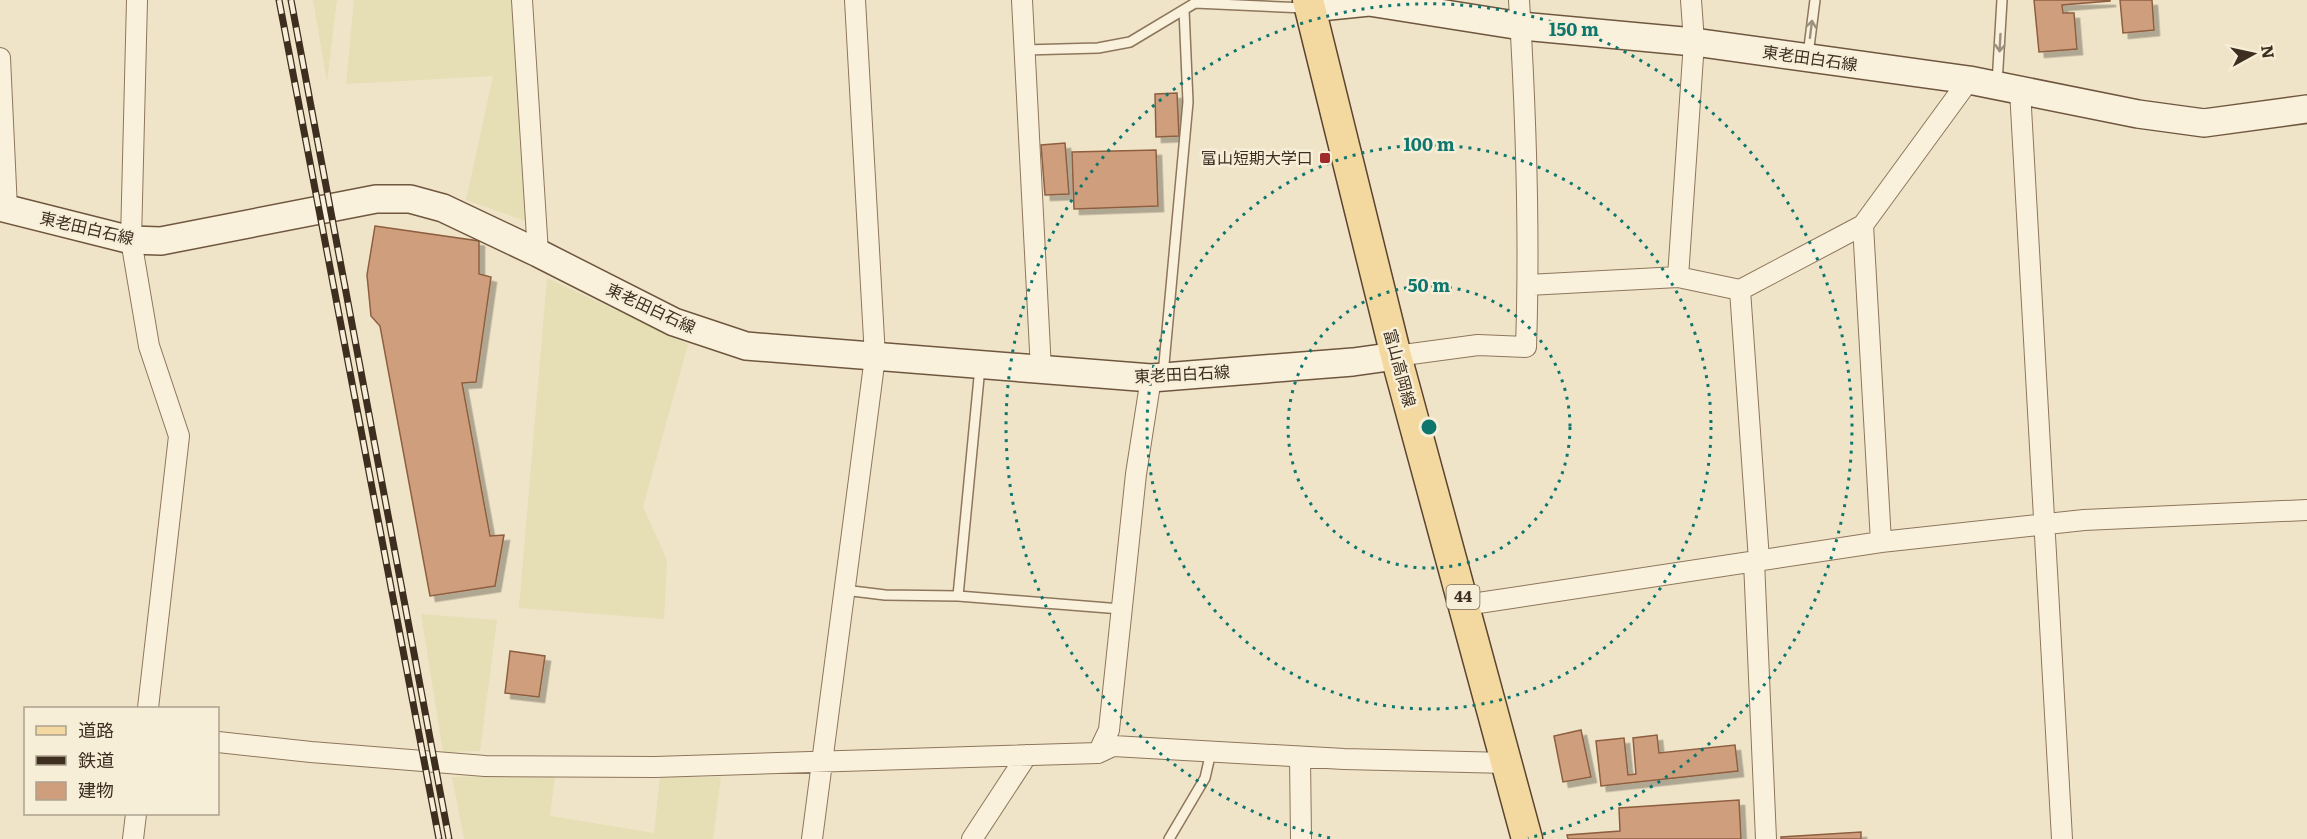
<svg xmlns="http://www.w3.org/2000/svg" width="2307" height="839" viewBox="0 0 2307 839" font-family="Literata,'Noto Sans JP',serif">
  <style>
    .farmland { fill: #e6deb5 }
    .building { fill: #cf9f7d; stroke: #8d5f41; stroke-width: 1.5; filter: url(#shadow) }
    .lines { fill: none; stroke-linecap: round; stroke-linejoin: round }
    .lane-casing { stroke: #8d765c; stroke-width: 12 }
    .street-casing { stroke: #8d765c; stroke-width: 22 }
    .secondary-casing { stroke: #6f573f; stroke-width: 30 }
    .primary-casing { stroke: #5b4430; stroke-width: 33 }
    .lane { stroke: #faf1dc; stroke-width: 9 }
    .street { stroke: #faf1dc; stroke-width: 20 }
    .secondary { stroke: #faf1dc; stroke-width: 27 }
    .primary { stroke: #f3d9a0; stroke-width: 30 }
    .rail-casing { stroke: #3d2e20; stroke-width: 7 }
    .rail { stroke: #f7eed8; stroke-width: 4.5; stroke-dasharray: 14; stroke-linecap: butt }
    .oneway { stroke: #9c907e }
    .ring { fill: none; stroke: #0f766e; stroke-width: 3; stroke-dasharray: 3 6 }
    .poi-dot { fill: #9e2a2b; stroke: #f7eed8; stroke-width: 2 }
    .labels { text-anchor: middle; stroke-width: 5; stroke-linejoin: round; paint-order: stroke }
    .shield { fill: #f7eed8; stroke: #756857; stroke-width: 1.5 }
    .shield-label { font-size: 15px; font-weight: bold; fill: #3d2e20 }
    .street-label { font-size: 16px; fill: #3d2e20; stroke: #f7eed8 }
    .poi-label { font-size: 16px; fill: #3d2e20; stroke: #f7eed8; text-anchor: end }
    .centre { fill: #0f766e; stroke: #f7eed8; stroke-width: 3 }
    .ring-label { font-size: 18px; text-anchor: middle; font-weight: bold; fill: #0f766e; stroke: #f7eed8; stroke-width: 5; stroke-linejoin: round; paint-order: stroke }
  </style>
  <defs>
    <filter id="shadow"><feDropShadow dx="5.5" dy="5.5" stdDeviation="0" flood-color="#0004"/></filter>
  </defs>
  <rect width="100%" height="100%" fill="#f0e4c8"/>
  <path class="farmland" d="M 313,0 L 337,0 L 327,82 Z
    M 354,0 L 514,0 L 531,223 L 466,200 L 493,76 L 346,84 Z
    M 547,278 L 688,344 L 643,507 L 667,560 L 664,619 L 519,608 Z
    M 421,614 L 497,620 L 480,751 L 443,752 Z
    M 555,775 L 550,816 L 654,833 L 660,777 L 721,777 L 713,839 L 464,839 L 452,777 Z"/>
  <path class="building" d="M 2034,0 L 2110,0 L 2110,1 L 2062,5 L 2063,13 L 2074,13 L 2077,49 L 2039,52 Z
    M 2120,0 L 2152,0 L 2154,30 L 2123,33 Z
    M 1177,93 L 1179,136 L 1156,137 L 1155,94 Z
    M 1065,143 L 1069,194 L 1045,195 L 1041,145 Z
    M 1156,150 L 1158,206 L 1074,209 L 1072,152 Z
    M 375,226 L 479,241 L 479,274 L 491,277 L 476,382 L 462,383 L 490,536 L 504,535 L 495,586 L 430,596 L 380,326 L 371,316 L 367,275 Z
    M 510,651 L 545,656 L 539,697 L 505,693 Z
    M 1581,730 L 1591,777 L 1563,782 L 1554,736 Z
    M 1657,735 L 1659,753 L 1735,745 L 1738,771 L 1601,786 L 1596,741 L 1624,738 L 1628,775 L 1636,774 L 1633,738 Z
    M 1739,800 L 1741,839 L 1568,839 L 1567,835 L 1620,831 L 1619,808 Z
    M 1861,832 L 1861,839 L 1781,839 L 1781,837 Z"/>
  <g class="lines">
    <defs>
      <path id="lane" d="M 1024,50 L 1098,48 L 1130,42 L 1195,3 L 1305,8
        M 1808,55 L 1815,0
        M 1997,84 L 2002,0
        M 1163,375 L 1188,102 L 1184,10
        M 844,590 L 885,595 L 958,596 L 980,367
        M 958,596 L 1121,609
        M 1169,839 L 1205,778 L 1211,752"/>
      <path id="street" d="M 137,0 L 131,240 L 149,346 L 179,436 L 148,708
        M 522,0 L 538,253
        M 1022,0 L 1041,370
        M 0,58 L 7,209
        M 2020,90 L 2062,839
        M 1863,225 L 1881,542
        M 1678,277 L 1694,42 L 1691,0
        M 1528,285 L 1678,277 L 1740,290
        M 1396,356 L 1478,345 L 1526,347 C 1530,231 1526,115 1519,0
        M 1759,560 L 1740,290 L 1863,225 L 1969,80
        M 1754,561 L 1766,839
        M 1465,605 L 1881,542 L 2084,520 L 2307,510
        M 218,742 L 311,752 L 485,766 L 655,767 L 1098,753 L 1113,746 L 1344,759 L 1507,763
        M 1098,753 L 1109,730 L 1136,474 L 1151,378
        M 1300,757 L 1301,839
        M 133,839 L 136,814
        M 812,839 L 875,357 L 855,0
        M 972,839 L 1027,755"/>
      <path id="secondary" d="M 1310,8 L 1369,2 L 1521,26 L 1694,42 L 1969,80 L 2138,114 L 2204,123 L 2307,109
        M 0,207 L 131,240 L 161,241 L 376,199 L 410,199 L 443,208 L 538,253 L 674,322 L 746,346 L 1151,378 L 1353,362 L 1396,356"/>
      <path id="primary" d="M 1308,0 L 1396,356 L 1527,839"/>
    </defs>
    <use href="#lane" class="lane-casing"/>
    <use href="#street" class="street-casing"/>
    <use href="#secondary" class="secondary-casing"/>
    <use href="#primary" class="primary-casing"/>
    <use href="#lane" class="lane"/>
    <use href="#street" class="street"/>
    <use href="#secondary" class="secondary"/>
    <use href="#primary" class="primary"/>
    <defs>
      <path id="rail" d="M 279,0 L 439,839
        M 291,0 L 449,839"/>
    </defs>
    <use href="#rail" class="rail-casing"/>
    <use href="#rail" class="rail"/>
  </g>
  <defs><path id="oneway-shaft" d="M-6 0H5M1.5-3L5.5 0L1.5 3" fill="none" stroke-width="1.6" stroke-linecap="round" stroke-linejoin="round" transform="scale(1.5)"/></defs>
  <g class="oneway">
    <use href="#oneway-shaft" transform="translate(1811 29) rotate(-83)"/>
    <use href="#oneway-shaft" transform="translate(2000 43) rotate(93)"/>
  </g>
  <g class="ring">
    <circle cx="1429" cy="427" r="141"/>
    <circle cx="1429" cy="427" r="282"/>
    <path d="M1330 838A423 423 0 1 1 1528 838"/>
  </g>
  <rect class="poi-dot" x="1319" y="152" width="12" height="12" rx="3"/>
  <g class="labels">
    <rect class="shield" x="1446.5" y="585" width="33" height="24" rx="4.5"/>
    <g class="shield-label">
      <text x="1463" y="602">44</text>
    </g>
    <g class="street-label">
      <text transform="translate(1810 58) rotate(8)" y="6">東老田白石線</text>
      <text transform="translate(87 228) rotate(13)" y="6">東老田白石線</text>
      <text transform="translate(651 308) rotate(25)" y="6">東老田白石線</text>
      <text transform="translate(1400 368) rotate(75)" y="6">富山高岡線</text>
      <text transform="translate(1182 374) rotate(-3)" y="6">東老田白石線</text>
    </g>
    <g class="poi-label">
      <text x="1313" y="164">富山短期大学口</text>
    </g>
  </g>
  <circle cx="1429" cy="427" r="9" class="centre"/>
  <g class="ring-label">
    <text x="1574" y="36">150 m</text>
    <text x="1429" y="151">100 m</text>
    <text x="1429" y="292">50 m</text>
  </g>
  <rect x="24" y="707" width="195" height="108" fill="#f7eed8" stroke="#ada18e" stroke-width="1.5"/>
  <rect x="36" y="726" width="30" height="9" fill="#f3d9a0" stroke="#ada18e" stroke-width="1.5"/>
  <text x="78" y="737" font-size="18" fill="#3d2e20">道路</text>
  <rect x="36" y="756" width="30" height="9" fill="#3d2e20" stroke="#ada18e" stroke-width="1.5"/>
  <text x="78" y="767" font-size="18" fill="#3d2e20">鉄道</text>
  <rect x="36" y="782" width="30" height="18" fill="#cf9f7d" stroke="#ada18e" stroke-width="1.5"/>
  <text x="78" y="797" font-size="18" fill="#3d2e20">建物</text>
  <g transform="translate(2253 54) rotate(82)" stroke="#f7eed8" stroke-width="4.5" paint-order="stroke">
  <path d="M0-4.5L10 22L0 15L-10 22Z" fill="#3d2e20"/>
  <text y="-9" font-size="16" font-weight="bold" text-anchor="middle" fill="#3d2e20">N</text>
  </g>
</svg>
